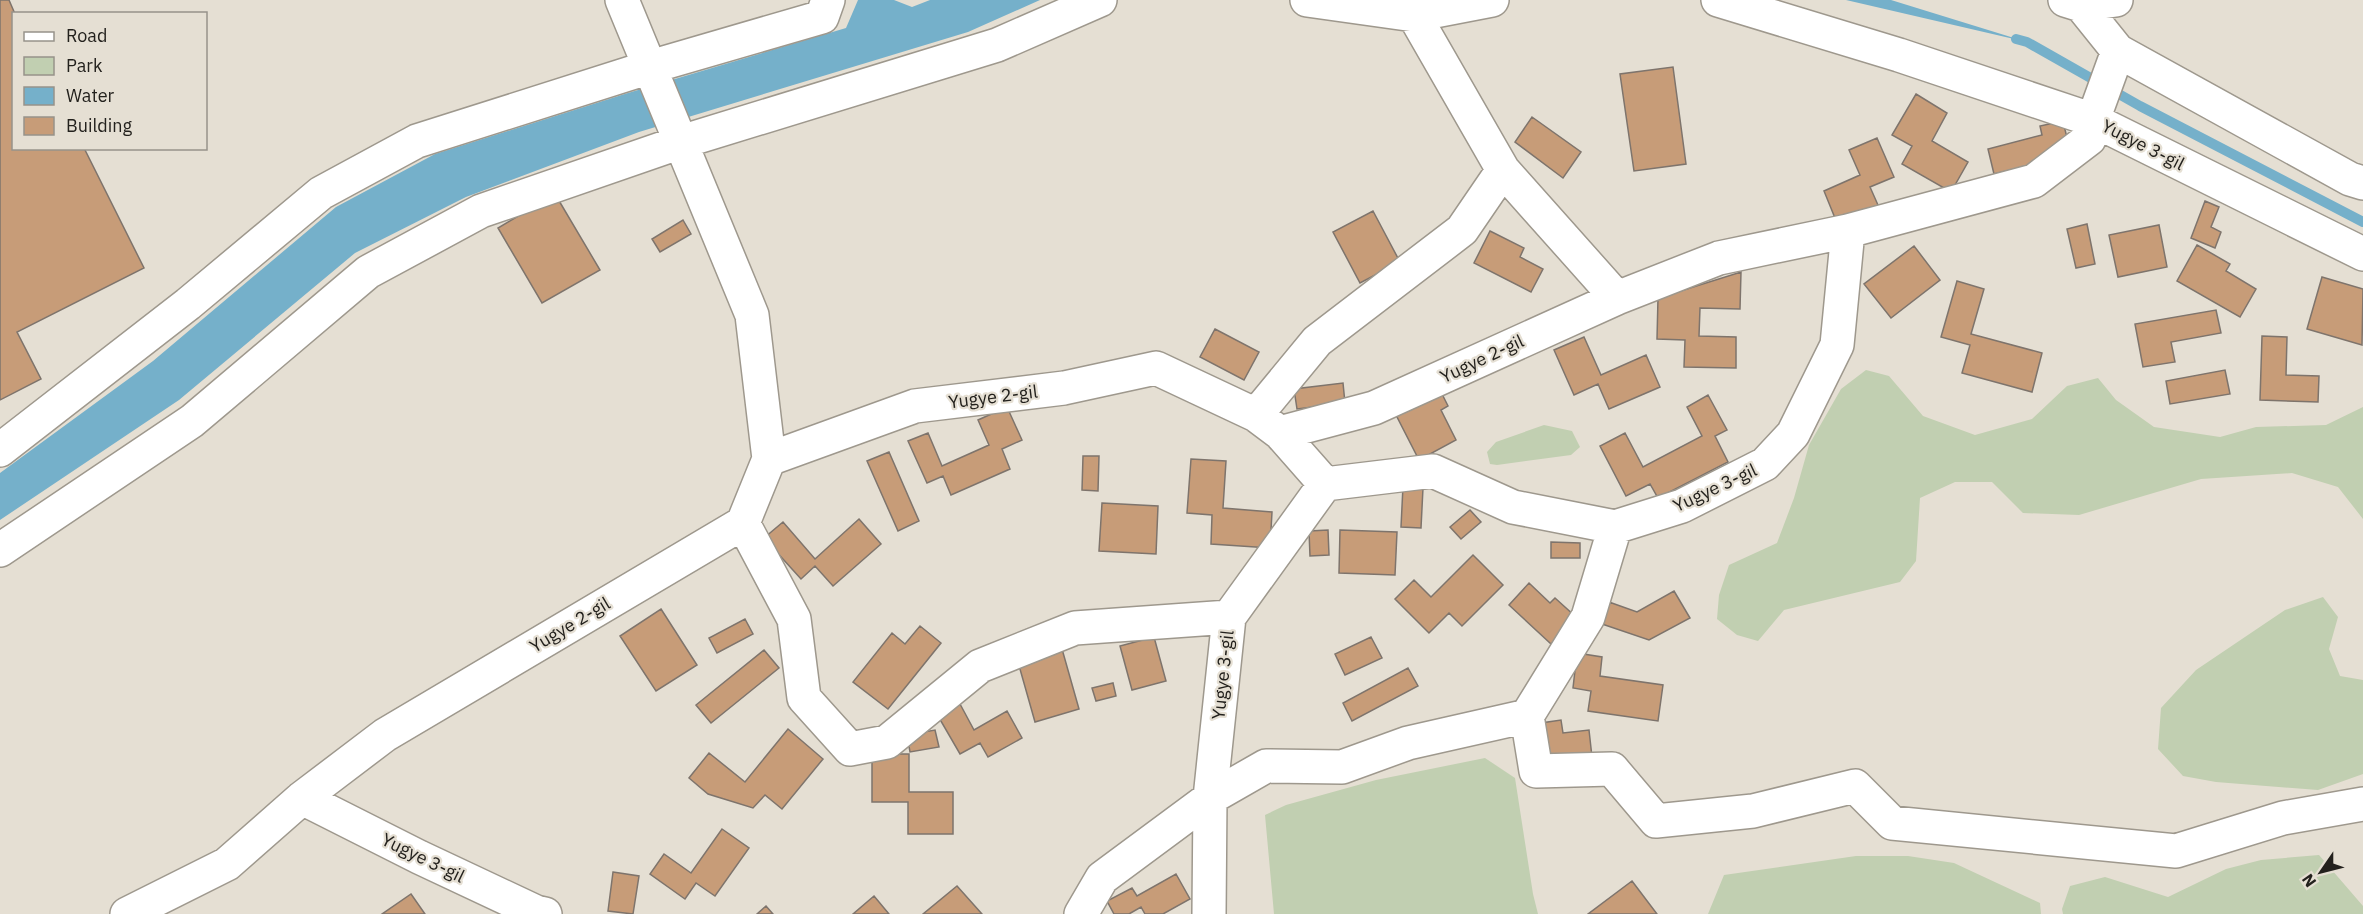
<svg xmlns="http://www.w3.org/2000/svg" width="2363" height="914" viewBox="0 0 2363 914" font-family="'IBM Plex Sans',sans-serif">
  <style>
    .green { fill: #c1cfb1 }
    .water { fill: #75b0ca }
    .lines { fill: none; stroke-linecap: round; stroke-linejoin: round }
    .stream { stroke: #75b0ca; stroke-width: 10 }
    .building { fill: #c79c78; stroke: #7e746c; stroke-width: 1.5 }
    .minor-casing { stroke: #9e988d; stroke-width: 36 }
    .minor { stroke: #fff; stroke-width: 33 }
    .labels { text-anchor: middle; stroke-width: 4.5; stroke-linejoin: round; paint-order: stroke }
    .street-label { font-size: 18px; fill: #23211d; stroke: #e5dfd3 }
  </style>
  <rect width="100%" height="100%" fill="#e5dfd3"/>
  <path class="green" d="M 1866,370 L 1889,376 L 1923,416 L 1975,435 L 2032,419 L 2067,386 L 2098,378 L 2116,400 L 2154,427 L 2220,437 L 2256,427 L 2326,425 L 2363,407 L 2363,519 L 2338,487 L 2292,473 L 2201,479 L 2079,515 L 2023,513 L 1992,482 L 1955,482 L 1920,498 L 1916,561 L 1900,582 L 1784,610 L 1758,641 L 1737,635 L 1717,619 L 1719,595 L 1729,565 L 1777,543 L 1794,498 L 1809,445 L 1841,389 Z
    M 1544,425 L 1572,431 L 1580,447 L 1571,455 L 1497,465 L 1490,464 L 1487,452 L 1496,442 Z
    M 2323,597 L 2338,617 L 2329,649 L 2340,676 L 2363,680 L 2363,774 L 2318,790 L 2216,782 L 2183,776 L 2158,749 L 2161,708 L 2196,670 L 2285,610 Z
    M 1485,758 L 1515,778 L 1533,894 L 1538,914 L 1274,914 L 1265,815 L 1286,805 L 1376,780 Z
    M 2319,855 L 2363,906 L 2363,914 L 2063,914 L 2062,909 L 2070,886 L 2105,877 L 2168,897 L 2226,869 L 2261,860 Z
    M 1856,856 L 1908,856 L 1954,863 L 2040,903 L 2041,914 L 1708,914 L 1724,875 Z"/>
  <path class="water" d="M 858,0 L 894,0 L 912,7 L 930,0 L 1040,0 L 968,32 L 639,132 L 466,197 L 355,253 L 179,400 L 0,520 L 0,473 L 153,361 L 336,207 L 435,154 L 628,93 L 846,28 Z
    M 1846,0 L 1891,0 L 2027,42 Z"/>
  <g class="lines">
    <path class="stream" d="M 2016,39 L 2027,42 L 2140,106 L 2363,222"/>
  </g>
  <path class="building" d="M 0,0 L 9,0 L 15,14 L 14,14 L 14,148 L 84,148 L 144,268 L 17,332 L 41,379 L 0,400 Z
    M 1673,67 L 1686,164 L 1634,171 L 1620,74 Z
    M 1916,94 L 1947,113 L 1932,141 L 1968,162 L 1951,192 L 1902,164 L 1912,146 L 1892,135 Z
    M 1532,117 L 1581,152 L 1563,178 L 1515,142 Z
    M 2063,121 L 2067,138 L 2036,164 L 1994,174 L 1988,149 L 2042,135 L 2040,126 Z
    M 1877,138 L 1894,177 L 1870,187 L 1878,205 L 1837,223 L 1824,191 L 1860,175 L 1849,150 Z
    M 555,194 L 600,270 L 542,303 L 498,228 Z
    M 2205,201 L 2219,207 L 2211,227 L 2221,232 L 2215,248 L 2191,238 Z
    M 1373,211 L 1400,262 L 1360,283 L 1333,232 Z
    M 683,220 L 691,234 L 660,252 L 652,239 Z
    M 2087,224 L 2095,264 L 2076,268 L 2067,229 Z
    M 2159,225 L 2167,267 L 2118,277 L 2109,235 Z
    M 1490,231 L 1524,248 L 1520,257 L 1543,269 L 1531,292 L 1474,263 Z
    M 2197,245 L 2230,264 L 2226,271 L 2256,289 L 2240,317 L 2177,281 Z
    M 1914,246 L 1940,280 L 1891,318 L 1864,284 Z
    M 1741,272 L 1740,309 L 1700,308 L 1699,336 L 1736,337 L 1736,368 L 1684,367 L 1685,340 L 1657,339 L 1658,298 Z
    M 2322,277 L 2363,289 L 2362,345 L 2307,329 Z
    M 1957,281 L 1984,289 L 1971,334 L 2042,353 L 2032,392 L 1962,373 L 1970,345 L 1941,337 Z
    M 2216,310 L 2221,333 L 2171,342 L 2175,362 L 2143,367 L 2135,324 Z
    M 1215,329 L 1259,352 L 1244,380 L 1200,357 Z
    M 2262,336 L 2287,337 L 2286,375 L 2319,376 L 2318,402 L 2260,400 Z
    M 1584,337 L 1601,375 L 1646,355 L 1660,387 L 1609,409 L 1598,384 L 1574,395 L 1554,350 Z
    M 2225,370 L 2230,394 L 2170,404 L 2166,381 Z
    M 1343,383 L 1345,403 L 1297,409 L 1294,389 Z
    M 1440,390 L 1448,406 L 1441,410 L 1456,440 L 1419,460 L 1395,413 Z
    M 1708,395 L 1727,430 L 1715,436 L 1728,462 L 1658,498 L 1650,484 L 1626,496 L 1600,446 L 1625,433 L 1643,467 L 1702,436 L 1687,407 Z
    M 1007,407 L 1022,440 L 1002,449 L 1010,469 L 951,495 L 943,476 L 927,483 L 908,441 L 928,433 L 942,466 L 989,445 L 978,420 Z
    M 889,452 L 919,521 L 898,531 L 867,461 Z
    M 1083,456 L 1099,456 L 1098,491 L 1082,490 Z
    M 1191,459 L 1226,461 L 1223,508 L 1272,512 L 1270,548 L 1211,544 L 1212,515 L 1187,513 Z
    M 1403,486 L 1423,488 L 1421,528 L 1401,527 Z
    M 1102,503 L 1158,506 L 1156,554 L 1099,551 Z
    M 1470,510 L 1481,522 L 1461,539 L 1450,527 Z
    M 859,519 L 881,544 L 833,586 L 815,566 L 801,579 L 764,538 L 783,522 L 815,559 Z
    M 1328,530 L 1329,555 L 1310,556 L 1309,531 Z
    M 1340,530 L 1397,532 L 1395,575 L 1339,573 Z
    M 1551,542 L 1580,543 L 1580,558 L 1551,558 Z
    M 1473,555 L 1503,585 L 1462,626 L 1449,613 L 1429,633 L 1395,599 L 1414,580 L 1431,597 Z
    M 1529,583 L 1550,603 L 1555,598 L 1576,617 L 1551,644 L 1509,605 Z
    M 1674,591 L 1690,618 L 1649,640 L 1602,624 L 1609,602 L 1637,612 Z
    M 661,609 L 697,665 L 656,691 L 620,636 Z
    M 745,619 L 753,634 L 717,653 L 709,638 Z
    M 920,626 L 941,643 L 888,709 L 853,682 L 892,633 L 905,644 Z
    M 1154,637 L 1166,681 L 1132,690 L 1120,646 Z
    M 1371,637 L 1382,658 L 1345,675 L 1335,654 Z
    M 1062,649 L 1079,709 L 1035,722 L 1018,662 Z
    M 764,650 L 779,668 L 711,723 L 696,705 Z
    M 1577,653 L 1602,657 L 1600,676 L 1663,685 L 1658,721 L 1588,711 L 1591,691 L 1573,688 Z
    M 1408,668 L 1418,686 L 1352,721 L 1343,703 Z
    M 1113,683 L 1116,696 L 1096,701 L 1092,688 Z
    M 960,704 L 974,730 L 1007,711 L 1022,738 L 988,757 L 980,743 L 960,754 L 938,716 Z
    M 1561,720 L 1563,733 L 1589,730 L 1592,757 L 1546,762 L 1541,723 Z
    M 788,729 L 823,759 L 782,809 L 765,795 L 753,808 L 708,794 L 689,778 L 709,753 L 745,782 Z
    M 935,730 L 939,747 L 910,752 L 907,735 Z
    M 872,754 L 909,754 L 909,792 L 953,792 L 953,834 L 908,834 L 908,802 L 872,802 Z
    M 722,829 L 749,848 L 715,896 L 696,883 L 685,899 L 650,874 L 664,854 L 691,873 Z
    M 613,872 L 639,876 L 633,914 L 608,911 Z
    M 1176,874 L 1190,899 L 1163,914 L 1145,914 L 1141,907 L 1129,914 L 1114,914 L 1107,901 L 1132,888 L 1137,896 Z
    M 1632,881 L 1657,914 L 1588,914 Z
    M 957,886 L 982,914 L 923,914 Z
    M 411,894 L 425,914 L 382,914 Z
    M 874,896 L 889,914 L 853,914 Z
    M 766,906 L 773,914 L 757,914 Z"/>
  <g class="lines">
    <defs>
      <path id="minor" d="M 622,0 L 752,315 L 769,459
        M 1307,0 L 1414,15 L 1492,0
        M 1718,0 L 1899,55 L 2093,120 L 2118,51
        M 2065,0 L 2081,5 L 2116,0
        M 2081,5 L 2118,51 L 2350,179 L 2363,183
        M 1617,298 L 1719,258 L 1848,231
        M 1256,415 L 1317,341 L 1462,230 L 1503,170
        M 1280,433 L 1325,484
        M 0,450 L 188,304 L 321,193 L 417,141 L 650,67 L 822,17 L 828,0
        M 743,523 L 794,619 L 804,698 L 850,749 L 887,742 L 980,666 L 1075,628 L 1229,617
        M 0,550 L 192,421 L 368,272 L 481,211 L 681,142 L 997,45 L 1100,0
        M 1527,716 L 1536,771 L 1612,769 L 1656,821 L 1753,811 L 1855,786 L 1892,823 L 2176,851 L 2283,818 L 2363,804
        M 302,798 L 419,857 L 536,912 L 545,914
        M 127,914 L 227,864 L 302,798 L 385,735 L 743,523 L 769,459 L 915,406 L 1064,388 L 1156,368 L 1256,415 L 1280,433 L 1374,408 L 1617,298 L 1503,170 L 1414,15 L 1413,0
        M 1081,914 L 1102,878 L 1210,798 L 1229,617 L 1325,484 L 1433,471 L 1513,507 L 1615,527 L 1682,506 L 1765,464 L 1793,434 L 1837,345 L 1848,231 L 2034,181 L 2089,139 L 2093,120 L 2363,254
        M 1209,914 L 1210,798 L 1266,766 L 1342,767 L 1408,743 L 1527,716 L 1588,617 L 1615,527"/>
    </defs>
    <use href="#minor" class="minor-casing"/>
    <use href="#minor" class="minor"/>
  </g>
  <g class="labels">
    <g class="street-label">
      <text transform="translate(2143 145) rotate(27)" y="6">Yugye 3-gil</text>
      <text transform="translate(1482 359) rotate(-25)" y="6">Yugye 2-gil</text>
      <text transform="translate(993 397) rotate(-7)" y="6">Yugye 2-gil</text>
      <text transform="translate(1715 488) rotate(-25)" y="6">Yugye 3-gil</text>
      <text transform="translate(570 625) rotate(-31)" y="6">Yugye 2-gil</text>
      <text transform="translate(1223 675) rotate(-84)" y="6">Yugye 3-gil</text>
      <text transform="translate(423 858) rotate(26)" y="6">Yugye 3-gil</text>
    </g>
  </g>
  <rect x="12" y="12" width="195" height="138" fill="#e5dfd3" stroke="#97938a" stroke-width="1.5"/>
  <rect x="24" y="32" width="30" height="9" fill="#ffffff" stroke="#97938a" stroke-width="1.5"/>
  <text x="66" y="42" font-size="18" fill="#23211d">Road</text>
  <rect x="24" y="57" width="30" height="18" fill="#c1cfb1" stroke="#97938a" stroke-width="1.5"/>
  <text x="66" y="72" font-size="18" fill="#23211d">Park</text>
  <rect x="24" y="87" width="30" height="18" fill="#75b0ca" stroke="#97938a" stroke-width="1.5"/>
  <text x="66" y="102" font-size="18" fill="#23211d">Water</text>
  <rect x="24" y="117" width="30" height="18" fill="#c79c78" stroke="#97938a" stroke-width="1.5"/>
  <text x="66" y="132" font-size="18" fill="#23211d">Building</text>
  <g transform="translate(2321 872) rotate(235)" stroke="#e5dfd3" stroke-width="4.5" paint-order="stroke">
  <path d="M0-4.5L10 22L0 15L-10 22Z" fill="#23211d"/>
  <text y="-9" font-size="16" font-weight="bold" text-anchor="middle" fill="#23211d">N</text>
  </g>
</svg>
